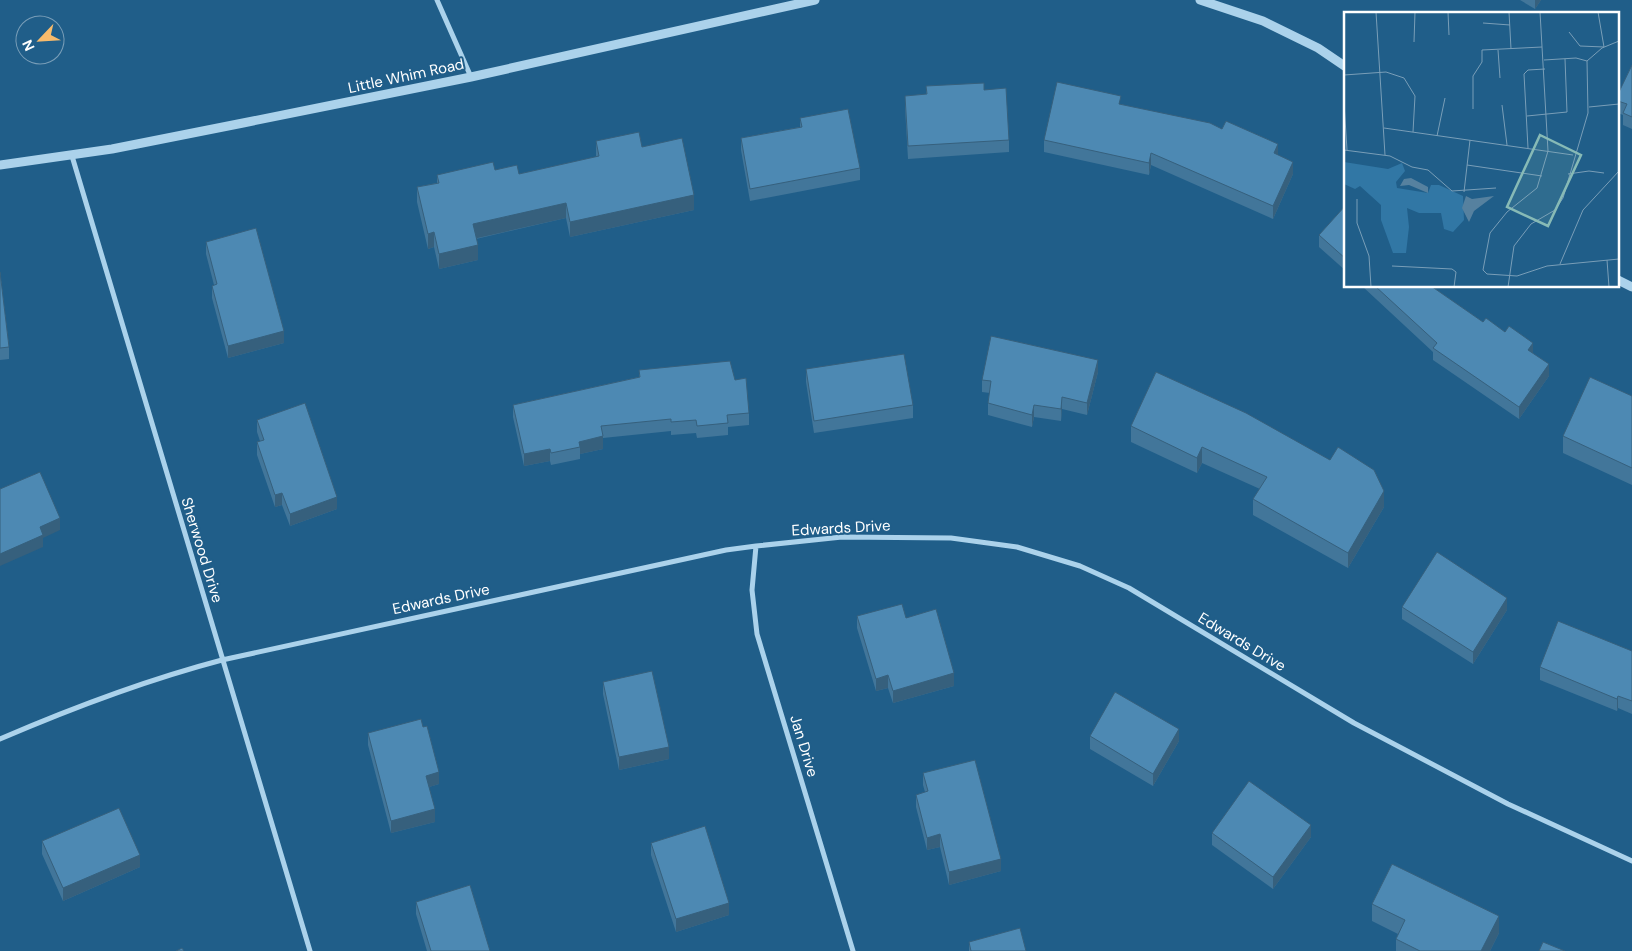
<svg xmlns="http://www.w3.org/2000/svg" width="1632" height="951" viewBox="0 0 1632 951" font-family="'DM Sans',sans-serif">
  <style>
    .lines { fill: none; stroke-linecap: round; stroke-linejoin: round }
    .minor { stroke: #abd2eb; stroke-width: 5 }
    .tertiary { stroke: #abd2eb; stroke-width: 9 }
    .wall { fill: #42769a }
    .shaded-wall { fill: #36607d }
    .building { fill: #4d89b3; stroke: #36607d }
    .labels { text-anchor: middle; stroke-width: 4; stroke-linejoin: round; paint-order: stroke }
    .street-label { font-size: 15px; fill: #fff; stroke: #205e89 }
    .inset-road { fill: none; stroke: #799eb8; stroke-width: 1 }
    .view { fill: #87bab6; fill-opacity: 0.15; stroke: #87bab6; stroke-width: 2.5 }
    .inset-edge { fill: none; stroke: #fff; stroke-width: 2.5 }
  </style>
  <rect width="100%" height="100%" fill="#205e89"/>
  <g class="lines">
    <path class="minor" d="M 437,0 L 471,77
      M 72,156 L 310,951
      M 756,546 L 752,590 L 757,634 L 853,951
      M 0,739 C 72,708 146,680 222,660 L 726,550 L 756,546 L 842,537 L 951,538 L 1017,547 L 1080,566 L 1129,588 L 1354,723 L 1508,804 L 1632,861"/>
    <path class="tertiary" d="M 1200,0 L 1263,21 L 1318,48 L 1346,67
      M 0,165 L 112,149 L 243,123 L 471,77 L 815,0
      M 1618,280 L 1632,287"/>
  </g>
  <path class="wall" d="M 1520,0 L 1541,0 L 1535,9 Z
    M 1632,65 L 1632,129 L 1623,125 L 1623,115 L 1618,113 L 1618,94 Z
    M 926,86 L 984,90 L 1009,140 L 1009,152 L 908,159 L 905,108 L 905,96 L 926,94 Z
    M 1121,104 L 1278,155 L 1293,174 L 1273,219 L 1151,165 L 1149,175 L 1044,152 L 1044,140 Z
    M 800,118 L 860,168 L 860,180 L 750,201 L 741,150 L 741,138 L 800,127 Z
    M 596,141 L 642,147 L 694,210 L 570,237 L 566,218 L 476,239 L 478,260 L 439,269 L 434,247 L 428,249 L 417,202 L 417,187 L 437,183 L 437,175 L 495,170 L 519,174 L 596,157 Z
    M 1346,205 L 1346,271 L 1319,247 L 1319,235 Z
    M 206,242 L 284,343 L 228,358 L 212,298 L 212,286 L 214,285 L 206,254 Z
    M 0,272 L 9,347 L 9,359 L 0,360 Z
    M 1362,286 L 1431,286 L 1483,322 L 1533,353 L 1549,376 L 1519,419 L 1433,360 L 1433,352 Z
    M 806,369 L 913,405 L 913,418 L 814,433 L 806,382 Z
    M 639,370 L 735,380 L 749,413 L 749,425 L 728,427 L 728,435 L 697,438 L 696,433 L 671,435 L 671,431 L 603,438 L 603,449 L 580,454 L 580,459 L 551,465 L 550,461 L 524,466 L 513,417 L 513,405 L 639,377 Z
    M 1098,372 L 1087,415 L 1062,409 L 1061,421 L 1034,417 L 1032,427 L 988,415 L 988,403 L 990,393 L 982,392 L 982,380 Z
    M 1156,372 L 1384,507 L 1348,568 L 1253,515 L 1253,499 L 1260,489 L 1202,463 L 1197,473 L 1131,442 L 1131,426 Z
    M 1632,396 L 1632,485 L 1563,453 L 1563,436 Z
    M 257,420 L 337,509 L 290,526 L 282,505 L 275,507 L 257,455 L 257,442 L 260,441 L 257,432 Z
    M 1402,607 L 1507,610 L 1473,664 L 1402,619 Z
    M 857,616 L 906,618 L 954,686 L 893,703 L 888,688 L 876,691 L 857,628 Z
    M 1632,651 L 1632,714 L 1618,708 L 1617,711 L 1540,680 L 1540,667 Z
    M 603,682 L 669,759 L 619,770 L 603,694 Z
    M 368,733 L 439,784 L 429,787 L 435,822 L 391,833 L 368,745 Z
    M 1090,736 L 1179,741 L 1153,786 L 1090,749 Z
    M 923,773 L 1001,871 L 949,885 L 940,847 L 927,850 L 916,807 L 916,795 L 925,792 L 923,785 Z
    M 1212,833 L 1311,837 L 1273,889 L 1212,845 Z
    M 42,841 L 140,867 L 63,901 L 42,854 Z
    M 651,843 L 729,915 L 676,932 L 651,855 Z
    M 416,902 L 490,951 L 427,951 L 416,914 Z
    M 1372,904 L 1499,933 L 1490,951 L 1396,951 L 1396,939 L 1398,934 L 1372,921 Z
    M 969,942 L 1026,951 L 969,951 Z"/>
  <path class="shaded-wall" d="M 1535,0 L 1541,0 L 1535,9 Z
    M 1278,144 L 1278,157 L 1274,153 Z
    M 1151,153 L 1151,165 L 1149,175 L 1149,163 Z
    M 1293,162 L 1293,174 L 1273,219 L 1273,206 Z
    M 694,195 L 694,210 L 570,237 L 570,222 Z
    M 566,203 L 566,218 L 473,239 L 473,224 Z
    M 434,232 L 434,247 L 428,249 L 428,234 Z
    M 478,245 L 478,260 L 439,269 L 439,254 Z
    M 284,331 L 284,343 L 228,358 L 228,346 Z
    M 1533,343 L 1533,355 L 1528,350 Z
    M 1098,360 L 1098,372 L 1087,415 L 1087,403 Z
    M 1549,364 L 1549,376 L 1519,419 L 1519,407 Z
    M 1062,397 L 1062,409 L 1061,421 L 1061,409 Z
    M 1034,405 L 1034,417 L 1032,427 L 1032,415 Z
    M 603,436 L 603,449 L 580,454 L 580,447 L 579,442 Z
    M 1202,447 L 1202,463 L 1197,473 L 1197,458 Z
    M 550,449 L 550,461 L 524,466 L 524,454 Z
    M 1384,491 L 1384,507 L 1348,568 L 1348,553 Z
    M 282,493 L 282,505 L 275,507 L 275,495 Z
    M 337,497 L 337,509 L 290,526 L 290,514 Z
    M 60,518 L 60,530 L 43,538 L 43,547 L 0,566 L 0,554 L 40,527 Z
    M 1507,598 L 1507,610 L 1473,664 L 1473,652 Z
    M 954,673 L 954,686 L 893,703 L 893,691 Z
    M 888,675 L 888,688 L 876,691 L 876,679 Z
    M 1618,696 L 1618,708 L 1617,711 L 1617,699 Z
    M 1179,729 L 1179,741 L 1153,786 L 1153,774 Z
    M 669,747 L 669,759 L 619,770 L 619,757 Z
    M 439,772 L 439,784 L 426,788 L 426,776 Z
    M 435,809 L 435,822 L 391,833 L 391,821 Z
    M 1311,825 L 1311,837 L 1273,889 L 1273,877 Z
    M 940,834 L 940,847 L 927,850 L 927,838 Z
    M 140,855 L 140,867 L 63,901 L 63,888 Z
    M 1001,859 L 1001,871 L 949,885 L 949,872 Z
    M 729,903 L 729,915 L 676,932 L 676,919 Z
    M 1499,916 L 1499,933 L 1490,951 L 1481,951 Z"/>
  <path class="building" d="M 1632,65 L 1632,117 L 1623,113 L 1627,104 L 1618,101 L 1618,94 Z
    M 1057,82 L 1121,96 L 1119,104 L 1210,123 L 1222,129 L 1226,121 L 1278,144 L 1274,153 L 1293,162 L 1273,206 L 1151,153 L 1149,163 L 1044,140 Z
    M 984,83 L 984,90 L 1006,88 L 1009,140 L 908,146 L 905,96 L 927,94 L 926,86 Z
    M 848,109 L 860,168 L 750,189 L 741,138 L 802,127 L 800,118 Z
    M 639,132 L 642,147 L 682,138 L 694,195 L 570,222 L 566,203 L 473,224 L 478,245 L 439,254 L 434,232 L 428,234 L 417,187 L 439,183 L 437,175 L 493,162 L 495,170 L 517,165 L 519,174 L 599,156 L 596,141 Z
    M 1346,205 L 1346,259 L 1319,235 Z
    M 256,228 L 284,331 L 228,346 L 212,286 L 217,284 L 206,242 Z
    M 0,272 L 9,347 L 0,348 Z
    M 1375,286 L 1431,286 L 1483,322 L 1486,318 L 1505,332 L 1509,326 L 1533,343 L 1528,350 L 1549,364 L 1519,407 L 1433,348 L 1437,343 Z
    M 991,336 L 1098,360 L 1087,403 L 1062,397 L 1061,409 L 1034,405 L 1032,415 L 988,403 L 991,381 L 982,380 Z
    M 904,354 L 913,405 L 814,421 L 806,369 Z
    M 730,361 L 735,380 L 746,378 L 749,413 L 727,415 L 728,423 L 697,426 L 696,420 L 671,422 L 671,419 L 601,426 L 603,436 L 579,442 L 580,447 L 551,453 L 550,449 L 524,454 L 513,405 L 640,377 L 639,370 Z
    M 1156,372 L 1246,413 L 1330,460 L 1338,447 L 1374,470 L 1384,491 L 1348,553 L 1253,499 L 1267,477 L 1202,447 L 1197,458 L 1131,426 Z
    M 1590,377 L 1632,396 L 1632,468 L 1563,436 Z
    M 305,403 L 337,497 L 290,514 L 282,493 L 275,495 L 257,442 L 264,440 L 257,420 Z
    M 40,472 L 60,518 L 40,527 L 43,535 L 0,554 L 0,489 Z
    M 1437,552 L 1507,598 L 1473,652 L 1402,607 Z
    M 902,604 L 906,618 L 936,609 L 954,673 L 893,691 L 888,675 L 876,679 L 857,616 Z
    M 1558,621 L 1632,651 L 1632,701 L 1618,696 L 1617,699 L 1540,667 Z
    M 652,671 L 669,747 L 619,757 L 603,682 Z
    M 1115,692 L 1179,729 L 1153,774 L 1090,736 Z
    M 421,719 L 423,727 L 427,726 L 439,772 L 426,776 L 435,809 L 391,821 L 368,733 Z
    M 975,760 L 1001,859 L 949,872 L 940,834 L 927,838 L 916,795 L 928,791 L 923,773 Z
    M 1249,781 L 1311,825 L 1273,877 L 1212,833 Z
    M 119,808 L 140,855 L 63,888 L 42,841 Z
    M 705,826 L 729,903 L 676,919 L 651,843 Z
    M 1392,864 L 1499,916 L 1481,951 L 1420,951 L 1396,939 L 1405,920 L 1372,904 Z
    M 470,885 L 490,951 L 431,951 L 416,902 Z
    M 1020,928 L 1026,951 L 971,951 L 969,942 Z
    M 1543,942 L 1565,951 L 1539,951 Z
    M 182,948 L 184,951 L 176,951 Z"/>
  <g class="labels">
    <g class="street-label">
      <text transform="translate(406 76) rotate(-12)" y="5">Little Whim Road</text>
      <text transform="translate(841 528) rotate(-3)" y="5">Edwards Drive</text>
      <text transform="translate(202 550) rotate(73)" y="5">Sherwood Drive</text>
      <text transform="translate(441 599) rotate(-12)" y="5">Edwards Drive</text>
      <text transform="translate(1242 642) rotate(31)" y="5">Edwards Drive</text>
      <text transform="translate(804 746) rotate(73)" y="5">Jan Drive</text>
    </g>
  </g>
  <g transform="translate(1344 12)">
    <rect width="275" height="275" fill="#205e89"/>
    <path d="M 0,150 L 44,157 L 58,151 L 61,159 L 52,170 L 53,176 L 84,181 L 87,173 L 95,173 L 119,184 L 120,208 L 109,220 L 100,217 L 97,201 L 75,201 L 63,196 L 65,215 L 62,241 L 49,241 L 37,208 L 37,193 L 16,174 L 11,177 L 0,172 Z" fill="#3177a5"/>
    <path d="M 67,166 L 84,175 L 84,181 L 65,173 L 56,174 L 60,167 ZM 122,184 L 128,187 L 150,184 L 130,199 L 125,210 L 118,196 Z" fill="#56819f"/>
    <path class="inset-road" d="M 32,0 L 41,143M 104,0 L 105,23M 165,0 L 167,37M 196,0 L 204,139 L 193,176 L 163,200 L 146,221 L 139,258 L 143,262 L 173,264 L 203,254 L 275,247M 139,11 L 166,13M 225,20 L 236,34 L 260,35 L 254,0M 70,30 L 71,0M 154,38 L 156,66M 200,48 L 232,46 L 243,49M 0,63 L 42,60 L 60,66 L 71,84 L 69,120M 0,91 L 3,138M 158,93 L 163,133M 245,95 L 275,92M 129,97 L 129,64 L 138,50 L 138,38 L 198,35M 183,104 L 223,100 L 221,47M 40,116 L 229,143M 93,124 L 101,86M 184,136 L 180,62 L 184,58 L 201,57M 0,138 L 46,144 L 68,155 L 84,158 L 108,179 L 152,176M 123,153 L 198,164M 224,162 L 245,159 L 260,161M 120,180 L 126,128M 13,187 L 13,211 L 25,244 L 27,275M 263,248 L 265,275M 216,252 L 239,198 L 275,159M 48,254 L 108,257 L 112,260 L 110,275M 164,275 L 170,234 L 187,212 L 211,198 L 219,186 L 244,101 L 243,49 L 258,36 L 275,29"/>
    <path class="view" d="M 196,123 L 237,143 L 204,214 L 163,195 Z"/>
    <rect width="275" height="275" class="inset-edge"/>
  </g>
  <g transform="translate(40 40) rotate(245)"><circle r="24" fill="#205e89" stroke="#799eb8"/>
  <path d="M0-4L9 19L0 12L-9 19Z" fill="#f8bb6c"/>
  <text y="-8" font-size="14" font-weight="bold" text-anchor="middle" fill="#ffffff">N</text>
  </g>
</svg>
